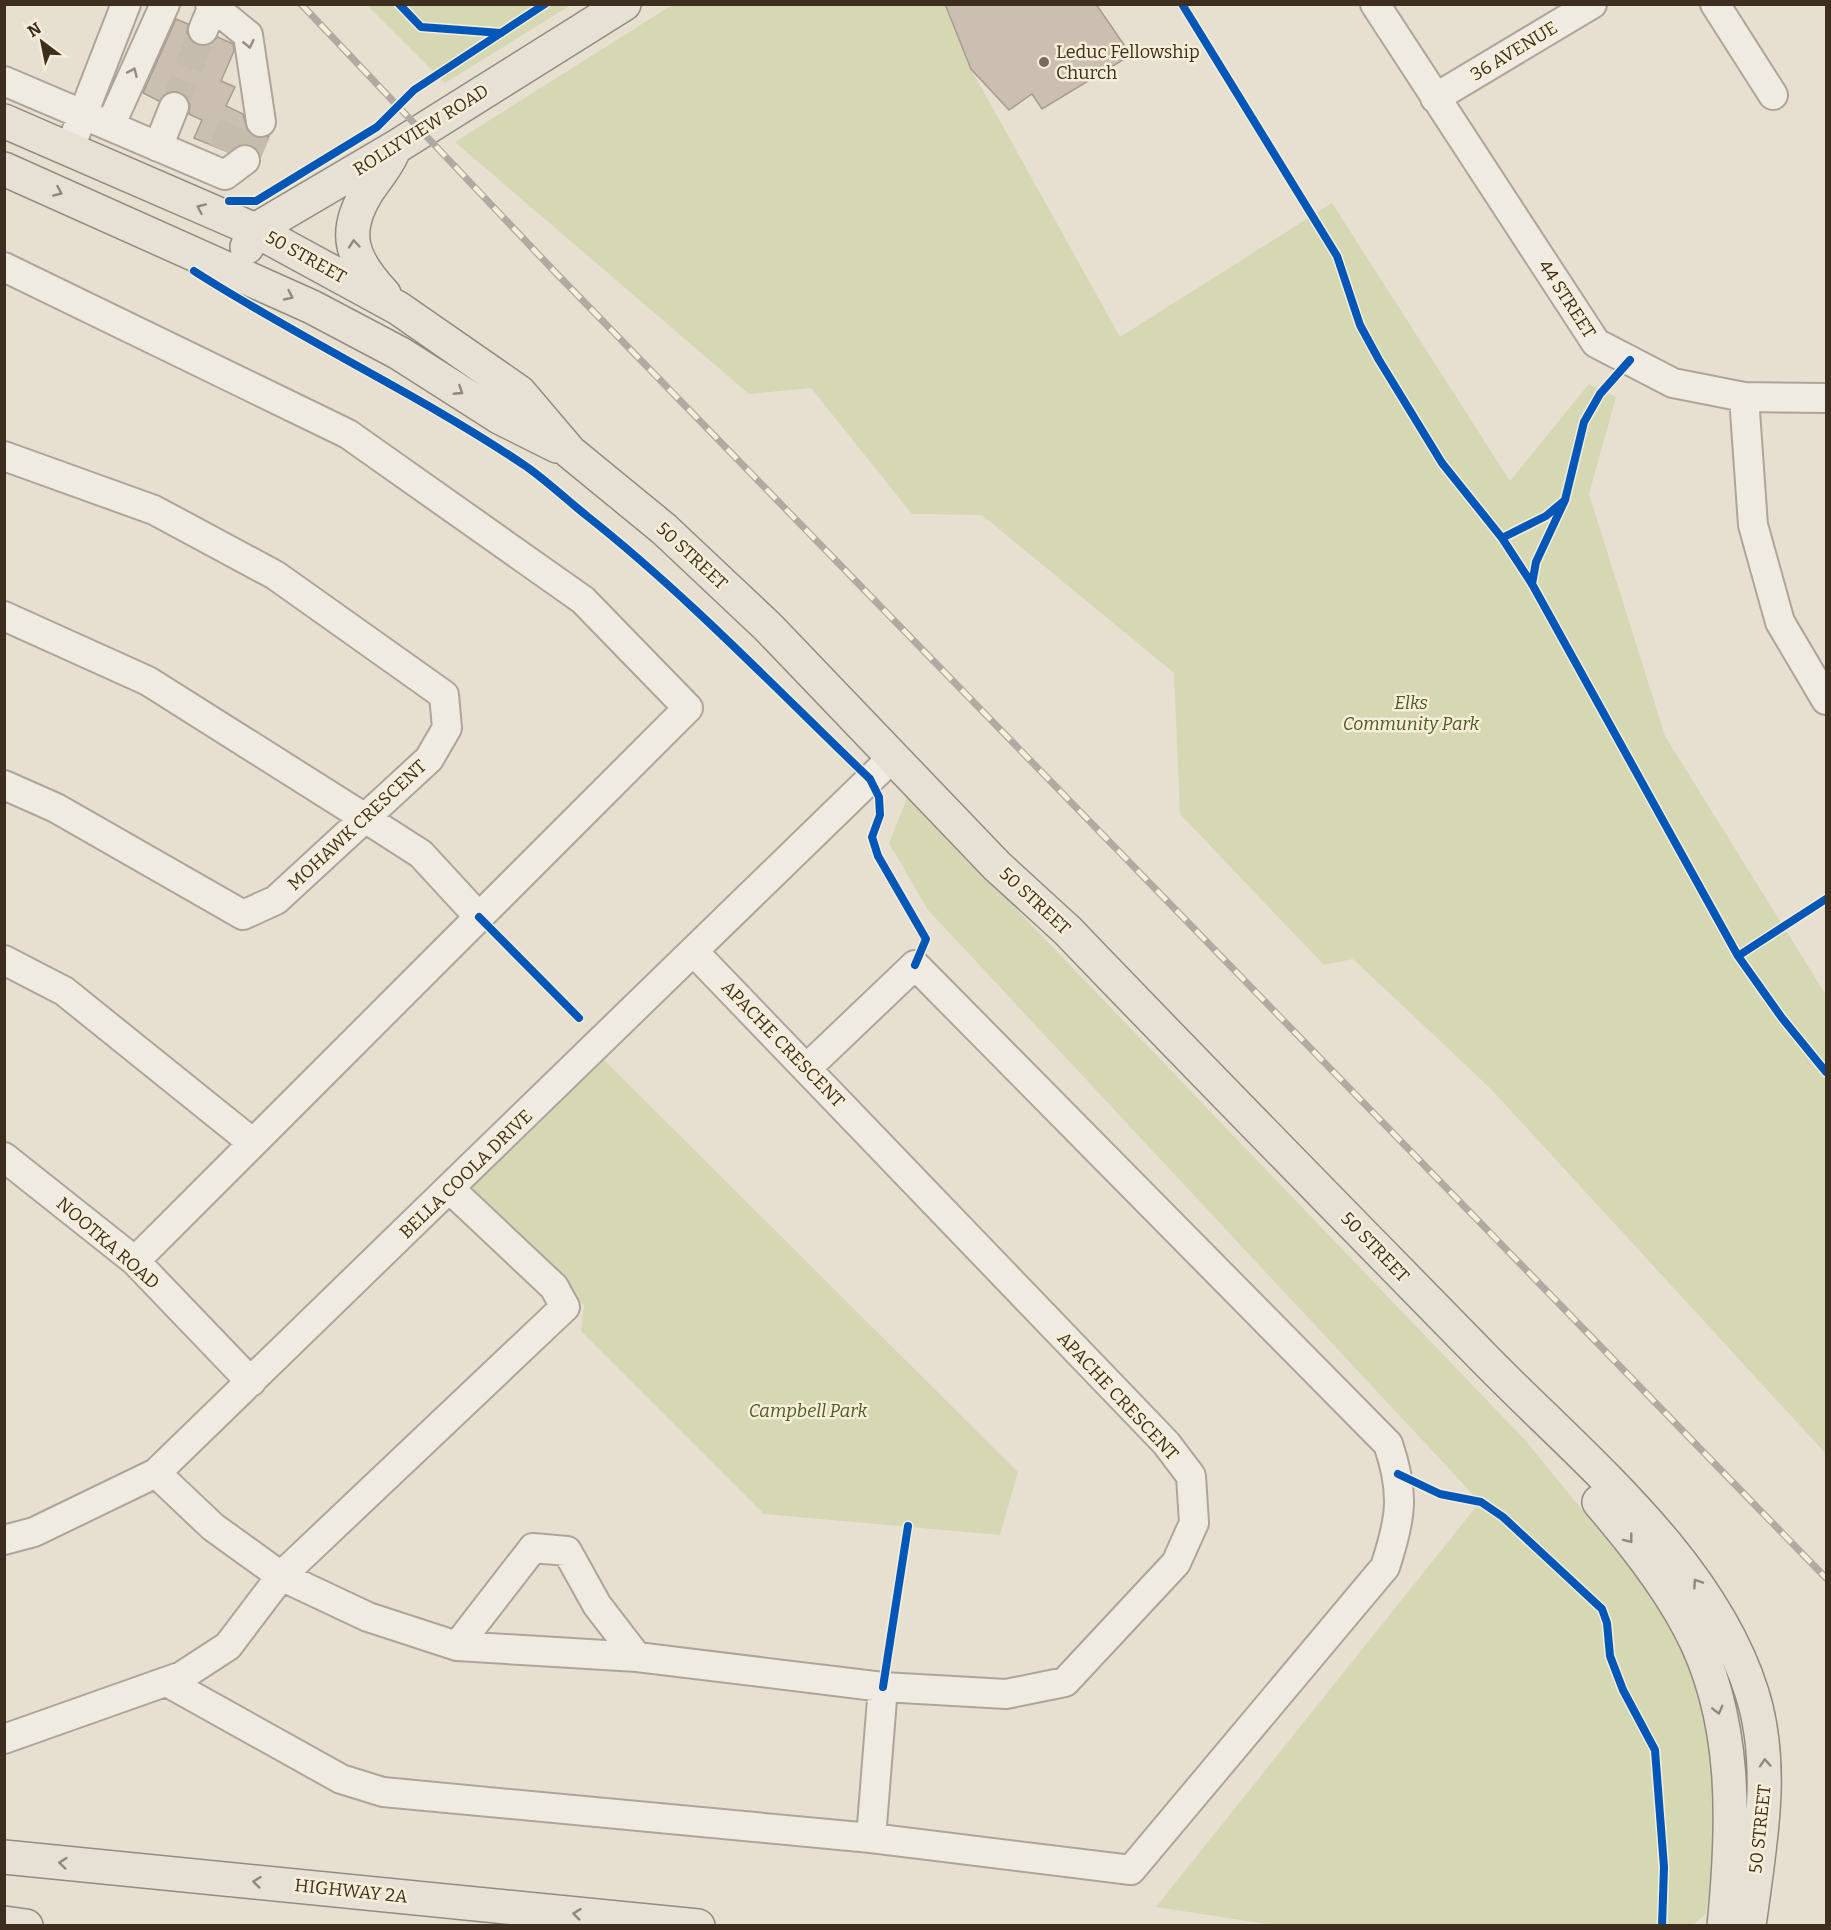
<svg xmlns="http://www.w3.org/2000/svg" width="1831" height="1930" viewBox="0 0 1831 1930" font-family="Bitter,serif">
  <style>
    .green { fill: #d6d7b3 }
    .building { fill: #cbbfb2; stroke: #a89c90; stroke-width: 1.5 }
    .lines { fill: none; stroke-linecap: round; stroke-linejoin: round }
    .minor-tunnel { stroke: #c5bcae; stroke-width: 28; stroke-dasharray: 28 14; stroke-linecap: butt }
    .minor-casing { stroke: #ada599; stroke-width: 32 }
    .major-casing { stroke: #928b80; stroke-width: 36 }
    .minor { stroke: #efebe3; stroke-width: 28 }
    .major { stroke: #e6e1d4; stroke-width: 33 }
    .rail-casing { stroke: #afaaa2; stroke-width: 7 }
    .rail { stroke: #f7eed8; stroke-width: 4.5; stroke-dasharray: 14; stroke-linecap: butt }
    .cycleway-casing { stroke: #f7eed8; stroke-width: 11 }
    .cycleway { stroke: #0057b8; stroke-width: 8 }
    .oneway { stroke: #968c82 }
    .oneway2 { stroke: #92887a }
    .poi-dot { fill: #786c5e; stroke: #f7eed8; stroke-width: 2 }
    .labels { text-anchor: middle; stroke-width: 5; stroke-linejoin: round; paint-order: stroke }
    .street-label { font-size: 18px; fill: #3d2e20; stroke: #f7eed8 }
    .poi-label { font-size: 18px; fill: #3d2e20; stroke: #f7eed8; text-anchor: start }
    .park-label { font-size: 18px; font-style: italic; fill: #4d5a26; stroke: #f7eed8 }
  </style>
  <rect width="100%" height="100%" fill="#e7e0d1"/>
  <path class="green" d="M 367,5 L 571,5 L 445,83 Z
    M 672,5 L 945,5 L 971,69 L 1120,337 L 1332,203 L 1510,481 L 1589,384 L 1616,397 L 1589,494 L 1665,736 L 1826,995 L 1826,1454 L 1491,1089 L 1353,959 L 1324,965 L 1180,814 L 1174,673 L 982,515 L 912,514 L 811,388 L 749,394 L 455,142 Z
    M 908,796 L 1525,1440 L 1660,1605 L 1726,1748 L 1706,1914 L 1693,1925 L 1281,1926 L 1156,1907 L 1480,1502 L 928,910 L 889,843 Z
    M 604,1060 L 1018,1472 L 1000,1535 L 764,1514 L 581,1331 L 584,1305 L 468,1191 Z"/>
  <path class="building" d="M 945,4 L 1096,4 L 1131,55 L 1042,109 L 1032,94 L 1009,110 L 971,69 Z
    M 176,19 L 188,24 L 187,33 L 196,45 L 206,46 L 218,37 L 233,44 L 234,51 L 221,81 L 235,87 L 226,106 L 243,114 L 248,132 L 254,137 L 269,136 L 260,155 L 251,145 L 242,144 L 228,152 L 194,138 L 202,120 L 189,114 L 190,104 L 181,92 L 171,91 L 159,101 L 143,93 Z"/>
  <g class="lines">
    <path class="minor-tunnel" d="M 174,107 L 203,30
      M 222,150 L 239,112
      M 245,160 L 261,122"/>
    <defs>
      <path id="minor" d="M 210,4 L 248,35 L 261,122
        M 1375,4 L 1596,343 L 1673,383 L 1744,397 L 1826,398
        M 1715,4 L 1773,95
        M 203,30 L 213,6
        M 4,81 L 225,175
        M 1435,98 L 1592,4
        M 110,126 L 165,4
        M 158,147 L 174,107
        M 69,150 L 126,4
        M 225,175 L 245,160
        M 4,267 L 348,434 L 583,600 L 688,708 L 135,1261
        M 1744,397 L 1753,525 L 1780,622 L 1826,700
        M 4,456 L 154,510 L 275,575 L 444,695 L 447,728 L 429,759 L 276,900 L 243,915 L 56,808 L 4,785
        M 4,616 L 148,681 L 365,818 L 421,854 L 479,917
        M 4,960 L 64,991 L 253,1143
        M 807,1068 L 915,965 L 1388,1444 C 1405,1493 1401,1519 1385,1567 L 1131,1870 L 871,1838
        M 4,1157 L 135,1261 L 251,1382
        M 156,1473 L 213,1527 L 281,1576 L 368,1617 L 457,1646 L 637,1657 L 883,1687 L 1006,1694 L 1065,1682 L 1176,1563 L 1194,1523 L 1191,1476 L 1166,1443 L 694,952
        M 4,1540 L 34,1532 L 156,1473 L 893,757
        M 457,1646 L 533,1548 L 567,1551 L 597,1605 L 637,1657
        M 167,1682 L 341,1779 L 383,1792 L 871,1838 L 883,1687
        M 4,1739 L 182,1676 L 228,1646 L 281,1576 L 565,1307 L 554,1287 L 450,1189"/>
      <path id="major" d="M 4,121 L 255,230 L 398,308 L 519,392 L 570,452 L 664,529 L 768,627 L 997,866 L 1068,931 C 1203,1072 1340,1211 1476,1350 C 1573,1451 1709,1556 1752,1693 C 1776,1769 1759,1848 1749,1926
        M 4,169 L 312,307 L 399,353 L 501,418 L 557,446
        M 247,247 L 255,230 L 396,147 L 624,4
        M 384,294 C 351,259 341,232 369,189 C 377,177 386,167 392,154
        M 1599,1502 C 1632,1541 1665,1582 1689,1627 C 1738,1718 1734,1826 1724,1926
        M 4,1857 L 698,1926
        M 4,1923 L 26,1926"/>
    </defs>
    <use href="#minor" class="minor-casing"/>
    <use href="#major" class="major-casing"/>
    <use href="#minor" class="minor"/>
    <use href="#major" class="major"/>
    <defs>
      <path id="rail" d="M 301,4 L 556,273 L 1826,1578"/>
    </defs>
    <use href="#rail" class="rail-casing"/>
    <use href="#rail" class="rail"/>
    <defs>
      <path id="cycleway" d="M 399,4 L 421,27 L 501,33
        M 1182,4 L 1337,256 L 1360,325 L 1379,360 L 1442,463 L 1502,538 L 1532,584 L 1738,956 L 1782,1018 L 1826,1072
        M 229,201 L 256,201 L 377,127 L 414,90 L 545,4
        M 194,271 C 303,341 421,395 527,467 C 548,482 567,500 587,516 C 688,596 777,690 870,779 L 879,797 L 880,815 L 872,837 L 878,856 L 926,939 L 915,965
        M 1565,500 L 1584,422 L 1600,394 L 1630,360
        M 1502,538 L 1546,516 L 1565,500 L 1536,562 L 1532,584
        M 479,917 L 579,1018
        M 1738,956 L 1826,899
        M 1398,1474 L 1440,1494 L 1481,1502 L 1503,1517 L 1602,1609 L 1607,1623 L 1610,1656 L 1623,1690 L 1655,1750 L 1664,1867 L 1662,1926
        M 883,1687 L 908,1526"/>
    </defs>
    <use href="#cycleway" class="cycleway-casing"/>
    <use href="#cycleway" class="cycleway"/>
  </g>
  <defs><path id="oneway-chevron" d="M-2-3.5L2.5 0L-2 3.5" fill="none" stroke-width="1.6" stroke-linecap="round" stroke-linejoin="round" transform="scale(1.5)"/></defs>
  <g class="oneway">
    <use href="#oneway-chevron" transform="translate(249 44) rotate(77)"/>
    <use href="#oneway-chevron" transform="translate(133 72) rotate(-66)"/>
  </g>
  <g class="oneway2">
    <use href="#oneway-chevron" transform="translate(58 192) rotate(24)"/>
    <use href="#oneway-chevron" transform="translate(201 208) rotate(-156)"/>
    <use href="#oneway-chevron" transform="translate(354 244) rotate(-95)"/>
    <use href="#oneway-chevron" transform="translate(289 296) rotate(25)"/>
    <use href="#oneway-chevron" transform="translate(459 391) rotate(33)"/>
    <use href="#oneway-chevron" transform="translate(1629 1539) rotate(52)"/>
    <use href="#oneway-chevron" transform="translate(1697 1583) rotate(-124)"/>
    <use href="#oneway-chevron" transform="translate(1718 1710) rotate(76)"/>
    <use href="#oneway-chevron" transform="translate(1765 1763) rotate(-94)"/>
    <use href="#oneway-chevron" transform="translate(63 1863) rotate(-174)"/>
    <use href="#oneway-chevron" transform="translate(257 1882) rotate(-174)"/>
    <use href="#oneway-chevron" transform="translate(577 1914) rotate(-174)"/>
  </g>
  <circle class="poi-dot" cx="1044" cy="62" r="6"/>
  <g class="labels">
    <g class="street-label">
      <text transform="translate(1514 51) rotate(-31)" y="6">36 AVENUE</text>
      <text transform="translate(421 130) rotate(-32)" y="6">ROLLYVIEW ROAD</text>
      <text transform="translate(306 257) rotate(29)" y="6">50 STREET</text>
      <text transform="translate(1567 299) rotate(57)" y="6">44 STREET</text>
      <text transform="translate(692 556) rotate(43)" y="6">50 STREET</text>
      <text transform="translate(357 825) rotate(-43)" y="6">MOHAWK CRESCENT</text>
      <text transform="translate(1035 901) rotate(43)" y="6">50 STREET</text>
      <text transform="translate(783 1044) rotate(46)" y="6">APACHE CRESCENT</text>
      <text transform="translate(466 1174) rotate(-44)" y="6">BELLA COOLA DRIVE</text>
      <text transform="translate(108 1243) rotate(41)" y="6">NOOTKA ROAD</text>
      <text transform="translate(1375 1247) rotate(46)" y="6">50 STREET</text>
      <text transform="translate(1118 1396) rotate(47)" y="6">APACHE CRESCENT</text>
      <text transform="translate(1760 1829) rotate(-84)" y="6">50 STREET</text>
      <text transform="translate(351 1891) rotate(6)" y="6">HIGHWAY 2A</text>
    </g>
    <g class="poi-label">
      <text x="1056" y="58">Leduc Fellowship<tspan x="1056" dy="21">Church</tspan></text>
    </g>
    <g class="park-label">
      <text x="1411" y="709">Elks<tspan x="1411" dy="21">Community Park</tspan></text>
      <text x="808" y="1417">Campbell Park</text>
    </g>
  </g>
  <rect width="1831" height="1930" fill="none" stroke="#3d2e20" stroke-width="12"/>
  <g transform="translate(42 42) rotate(328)" stroke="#f7eed8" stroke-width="4.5" paint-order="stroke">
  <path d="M0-4.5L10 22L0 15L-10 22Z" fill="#3d2e20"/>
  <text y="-9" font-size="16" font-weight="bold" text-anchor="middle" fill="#3d2e20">N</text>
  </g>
</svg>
